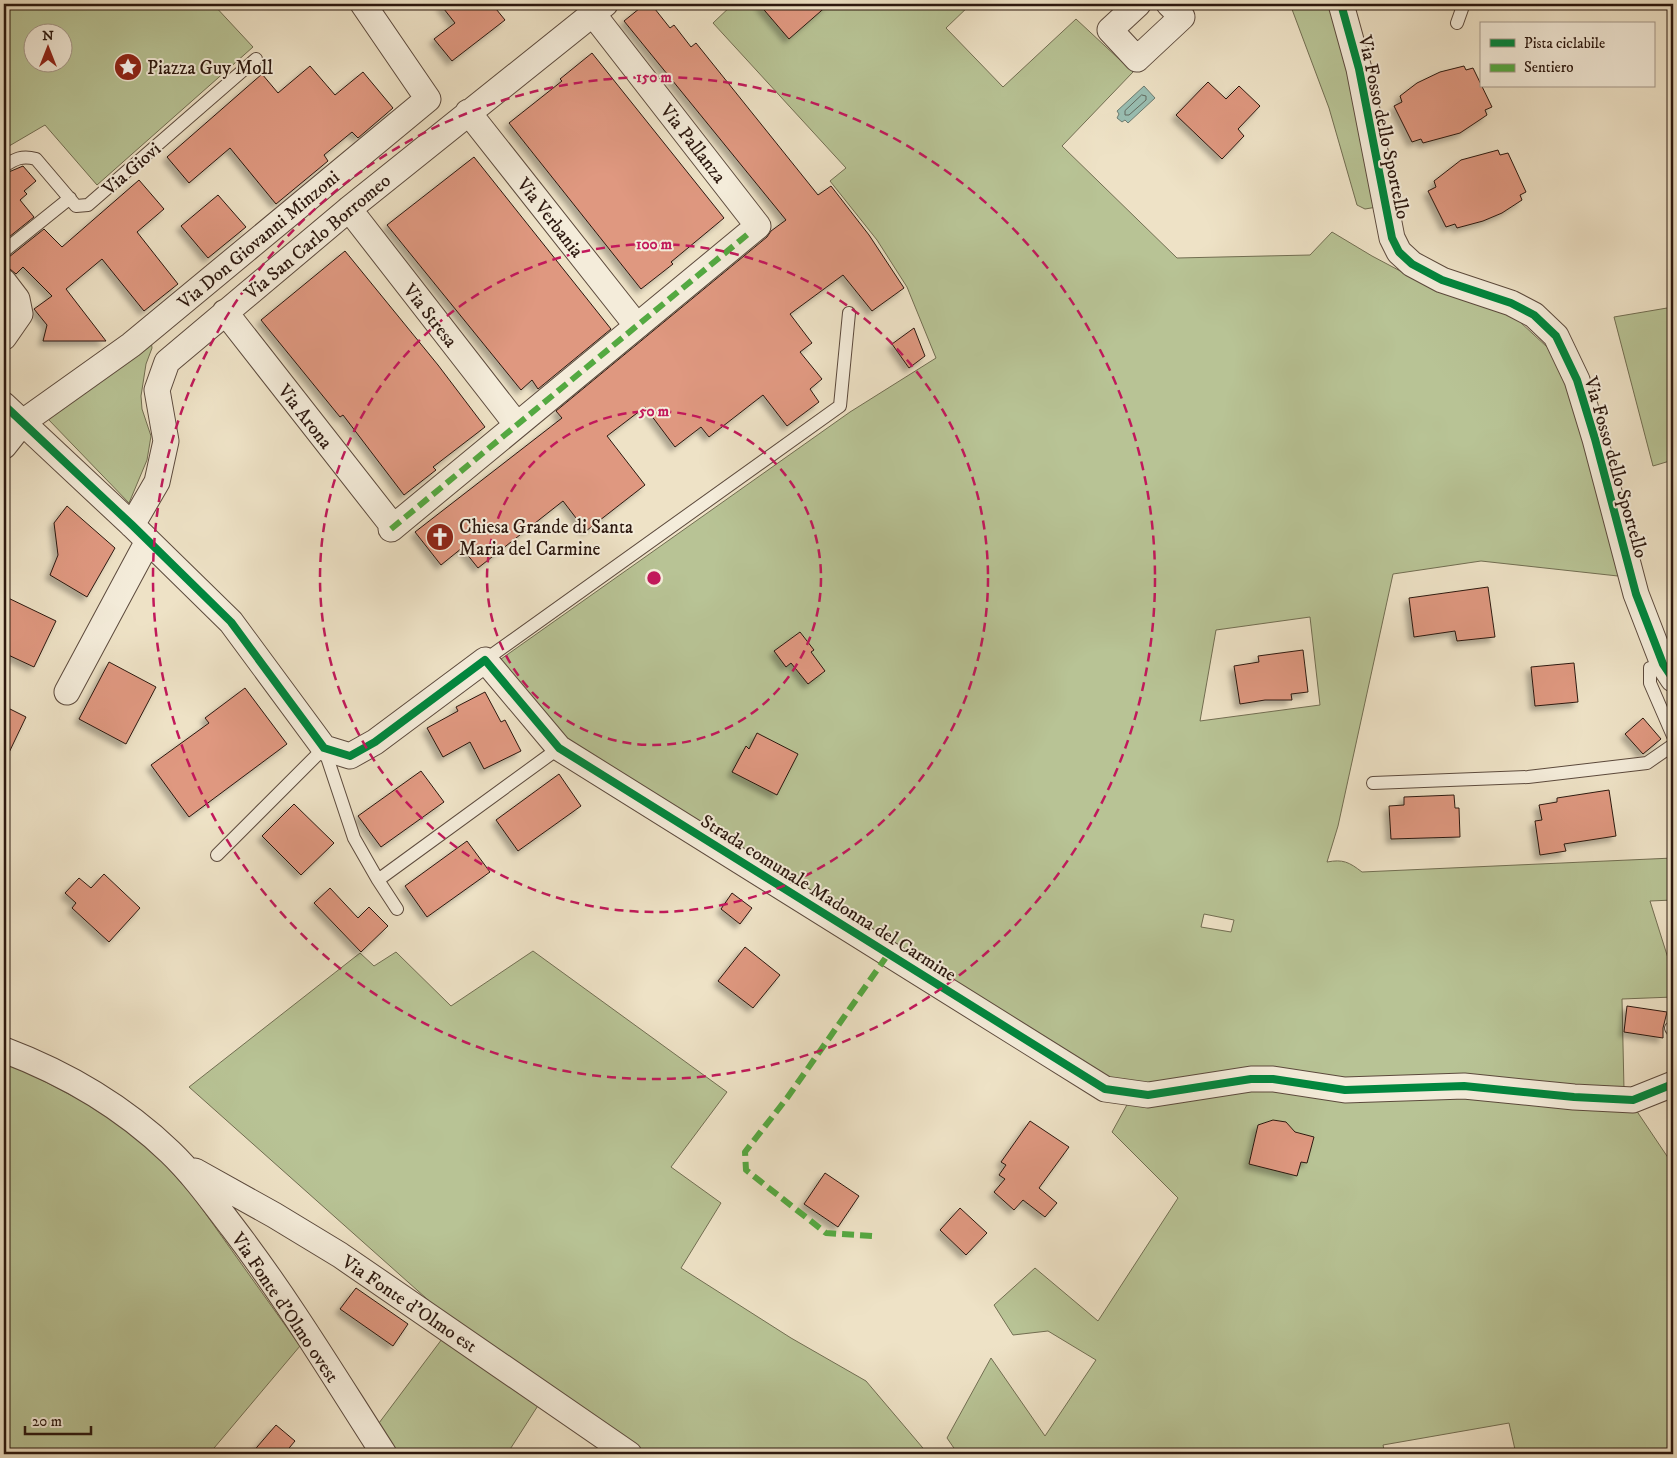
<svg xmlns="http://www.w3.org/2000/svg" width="1677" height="1458" viewBox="0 0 1677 1458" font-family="'IM FELL DW Pica',serif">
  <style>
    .green { fill: #b8c395; stroke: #726e52; fill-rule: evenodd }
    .water { fill: #99beb2; stroke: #6d7c71 }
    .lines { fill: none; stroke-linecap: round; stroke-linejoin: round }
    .shore { stroke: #626b60; stroke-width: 1 }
    .building { fill: #df9880; stroke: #2c180f; filter: url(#shadow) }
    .lane-casing { stroke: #5c4a3d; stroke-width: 14 }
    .street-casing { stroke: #5c4a3d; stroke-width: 27 }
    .lane { stroke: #f4ecda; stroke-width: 12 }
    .street { stroke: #f4ecda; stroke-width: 25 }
    .quiet { stroke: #54a941; stroke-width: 6; stroke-dasharray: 12 6; stroke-linecap: butt }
    .cycleway-casing { stroke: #f4ecda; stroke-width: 11 }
    .cycleway { stroke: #00873e; stroke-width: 8 }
    .ring { fill: none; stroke: #c2185b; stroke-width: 2.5; stroke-dasharray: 9 6 }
    .labels { text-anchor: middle; stroke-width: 4; stroke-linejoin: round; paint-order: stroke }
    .poi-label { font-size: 19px; fill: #2c180f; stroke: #f4ecda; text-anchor: start }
    .street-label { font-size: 19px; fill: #2c180f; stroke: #f4ecda }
    .centre { fill: #c2185b; stroke: #f4ecda; stroke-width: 2.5 }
    .ring-label { font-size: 15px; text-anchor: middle; font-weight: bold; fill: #c2185b; stroke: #f4ecda; stroke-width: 4; stroke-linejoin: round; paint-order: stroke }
  </style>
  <defs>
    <filter id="shadow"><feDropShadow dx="-4.5" dy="4.5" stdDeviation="2.5" flood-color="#0004"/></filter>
  </defs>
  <rect width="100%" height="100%" fill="#eee2c6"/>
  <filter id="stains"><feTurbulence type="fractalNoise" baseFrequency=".004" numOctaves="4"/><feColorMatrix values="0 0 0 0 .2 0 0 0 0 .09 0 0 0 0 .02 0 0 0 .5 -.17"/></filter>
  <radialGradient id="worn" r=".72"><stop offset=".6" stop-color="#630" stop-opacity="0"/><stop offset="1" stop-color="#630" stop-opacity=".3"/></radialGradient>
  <path class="green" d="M 4,4 L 213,4 L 253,47 L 97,185 L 45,125 L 4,149 ZM 32,32 L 62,32 L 62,62 L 32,62 Z
    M 733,4 L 971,4 L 946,28 L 1003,87 L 1076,19 L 1133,72 L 1062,146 L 1177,258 L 1310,255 L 1332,232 L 1372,256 L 1421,282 L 1506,309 L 1560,359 L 1627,577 L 1481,561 L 1393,574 L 1338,826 L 1327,862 C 1343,859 1349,862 1362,872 L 1673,858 L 1673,900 L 1650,901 L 1673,974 L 1673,997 L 1622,999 L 1624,1090 L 1240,1088 L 1486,1097 L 1634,1107 L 1673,1165 L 1673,1454 L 1516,1454 L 1509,1423 L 1383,1445 L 1385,1454 L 958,1454 L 947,1438 L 991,1358 L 1045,1436 L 1096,1360 L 1048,1331 L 1013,1335 L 994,1305 L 1035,1268 L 1098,1321 L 1178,1198 L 1112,1132 L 1128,1103 L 563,743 L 494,664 L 850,412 L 936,358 L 907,287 L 877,240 L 830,181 L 846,168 L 713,23 ZM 1310,617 L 1320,705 L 1200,721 L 1216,630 ZM 1204,914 L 1234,920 L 1231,932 L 1201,927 Z
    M 1290,4 L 1335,4 L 1377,207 L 1365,209 L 1357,205 L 1329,108 Z
    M 1673,307 L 1673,460 L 1653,466 L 1614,317 Z
    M 151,340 L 152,348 L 146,364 L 141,396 L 142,409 L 151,436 L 147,460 L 129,503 L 48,419 Z
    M 533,951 L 727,1092 L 671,1167 L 721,1203 L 681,1268 L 791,1338 L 866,1381 L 928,1454 L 642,1454 L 548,1390 L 507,1454 L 394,1454 L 376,1427 L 454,1323 L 189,1087 L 360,953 L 374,966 L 396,952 L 451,1006 Z
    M 4,1062 L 11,1064 L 117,1119 L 153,1151 L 193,1196 L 300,1346 L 209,1454 L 4,1454 Z"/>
  <path class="water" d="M 1144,86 L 1155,98 L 1128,123 L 1125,120 L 1122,122 L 1117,118 L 1119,114 L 1117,111 Z"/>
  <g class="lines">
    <path class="shore" d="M 1142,95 L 1146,96 L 1146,100 L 1129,115 L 1125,115 L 1125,111 Z"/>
  </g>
  <path class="building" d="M 440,4 L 492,4 L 505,20 L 452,61 L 434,39 L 455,23 Z
    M 645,4 L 651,4 L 670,28 L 674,25 L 691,47 L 696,43 L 818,195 L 831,186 L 869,235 L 904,288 L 872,311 L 843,275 L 790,314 L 812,343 L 800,352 L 822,379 L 810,389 L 819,402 L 787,426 L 763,395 L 709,437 L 701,427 L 675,447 L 645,407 L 607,436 L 645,485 L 586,531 L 563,501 L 478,568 L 462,548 L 441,565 L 415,532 L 562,418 L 556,411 L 767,237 L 771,231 L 786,220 L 624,21 Z
    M 759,4 L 829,4 L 789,39 Z
    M 592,53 L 724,218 L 671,262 L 673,264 L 641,289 L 509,123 L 562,81 L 560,79 Z
    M 310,66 L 335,95 L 363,72 L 393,108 L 358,138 L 352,132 L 324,155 L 328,161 L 276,204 L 230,148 L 189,183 L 167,157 L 262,74 L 278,93 Z
    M 1464,66 L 1466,70 L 1473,68 L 1492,107 L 1485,110 L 1487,115 L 1460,133 L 1423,143 L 1421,139 L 1412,142 L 1394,106 L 1402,102 L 1400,96 L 1417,83 L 1440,72 Z
    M 1208,82 L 1226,99 L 1239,86 L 1260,106 L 1238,129 L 1244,136 L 1222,159 L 1176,115 Z
    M 1498,150 L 1500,155 L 1508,153 L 1526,192 L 1520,195 L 1522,200 L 1502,213 L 1483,221 L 1457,228 L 1455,224 L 1446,227 L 1428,191 L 1436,187 L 1434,181 L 1461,160 Z
    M 474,157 L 611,329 L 538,389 L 532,380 L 521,390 L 387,225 Z
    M 23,166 L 36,181 L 24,191 L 27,194 L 20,200 L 34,217 L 4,241 L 4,174 Z
    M 139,180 L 164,209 L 137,232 L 178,284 L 144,311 L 102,259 L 66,289 L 106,341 L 43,341 L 47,325 L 34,309 L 52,296 L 23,267 L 16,274 L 10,269 L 4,268 L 4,259 L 9,257 L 44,229 L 62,247 Z
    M 218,195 L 246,227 L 208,258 L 181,226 Z
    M 345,251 L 438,365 L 485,427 L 433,467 L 436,470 L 404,495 L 343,415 L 340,417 L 261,320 Z
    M 914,328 L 925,356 L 909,368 L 892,344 Z
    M 67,506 L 115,548 L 87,597 L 50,575 L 58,555 L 54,523 Z
    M 1488,587 L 1495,637 L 1457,641 L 1455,631 L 1414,637 L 1409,598 Z
    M 4,596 L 56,621 L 34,667 L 4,653 Z
    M 800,632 L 814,650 L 811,652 L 825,671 L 808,684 L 791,663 L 786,667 L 774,651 Z
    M 1303,650 L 1308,692 L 1291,694 L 1292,700 L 1265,700 L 1240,704 L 1234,666 L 1259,662 L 1258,656 Z
    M 109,662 L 156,687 L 126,744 L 79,719 Z
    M 1574,663 L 1578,702 L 1535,706 L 1531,667 Z
    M 245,688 L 287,744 L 189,817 L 151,765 L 209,723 L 205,718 Z
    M 485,692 L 501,722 L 505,720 L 521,751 L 484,769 L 470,742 L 443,757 L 427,728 L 458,711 L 456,707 Z
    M 4,706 L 26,717 L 4,763 Z
    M 1643,718 L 1661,739 L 1643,754 L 1625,734 Z
    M 757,733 L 798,754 L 777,795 L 732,772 L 746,746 L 749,749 Z
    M 421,771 L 444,802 L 381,847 L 358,816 Z
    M 559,774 L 581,806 L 518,851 L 496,820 Z
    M 1609,790 L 1616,836 L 1564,844 L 1566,851 L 1540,855 L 1535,821 L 1542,820 L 1539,805 L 1557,802 L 1557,798 Z
    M 1454,795 L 1455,808 L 1459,808 L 1460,837 L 1391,839 L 1389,806 L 1404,805 L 1404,797 Z
    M 294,804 L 334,843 L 301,875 L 262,836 Z
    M 467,841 L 490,872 L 427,917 L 405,886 Z
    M 104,874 L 140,908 L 109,942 L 72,908 L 76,903 L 65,893 L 79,878 L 91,888 Z
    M 330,888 L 358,918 L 369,907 L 388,926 L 361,952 L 314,903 Z
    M 732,893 L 752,908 L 740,924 L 721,909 Z
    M 745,947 L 780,975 L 753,1008 L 718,981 Z
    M 1627,1006 L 1667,1012 L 1663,1028 L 1663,1038 L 1624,1032 Z
    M 1273,1120 L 1286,1122 L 1295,1132 L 1314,1137 L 1307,1163 L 1301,1162 L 1297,1176 L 1249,1164 L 1258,1125 Z
    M 1030,1121 L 1069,1147 L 1039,1188 L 1057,1203 L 1045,1217 L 1023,1200 L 1014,1210 L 994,1192 L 1005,1179 L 999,1175 L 1006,1165 L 1001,1162 Z
    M 825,1173 L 859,1196 L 838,1227 L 804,1204 Z
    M 960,1208 L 987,1233 L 966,1255 L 940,1230 Z
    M 356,1288 L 408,1324 L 393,1346 L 340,1309 Z
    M 276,1425 L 295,1441 L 284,1454 L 251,1454 Z"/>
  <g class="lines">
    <defs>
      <path id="lane" d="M 1457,23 L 1462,9 L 1460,4
        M 4,166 C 15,159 22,155 36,159 L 76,206 L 88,205 L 256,59
        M 4,251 L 70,198
        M 485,660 L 840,406 L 849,313
        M 1663,664 L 1650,668 L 1650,683 L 1673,736
        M 1373,783 L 1528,777 L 1647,763 L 1673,745
        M 217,855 L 324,748 L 354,838 L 378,880 L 397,909
        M 378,880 L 559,748
        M 1671,1028 L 1673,1031"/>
      <path id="street" d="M 1138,4 L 1110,30 L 1137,59 L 1182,17 L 1169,4
        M 1341,4 L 1359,69 L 1392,238 L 1399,252 L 1412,264 L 1442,280 L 1511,303 L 1534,315 L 1556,336 L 1577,380 L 1595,439 L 1636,594 L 1663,664 L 1673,679
        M 468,112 L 637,326
        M 349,209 L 517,425
        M 4,282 L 17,299 L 20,314 L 4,337
        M 225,312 L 388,520
        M 4,405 L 132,525 L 231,622 L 324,748 L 350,756 L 375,742 L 485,660 L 559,748 L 1105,1089 L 1148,1095 L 1251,1079 L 1273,1079 L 1345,1090 L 1464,1086 L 1574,1097 L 1633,1100 L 1673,1084
        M 4,446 L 23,422 L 131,345 L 428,99 L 363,4
        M 132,525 L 157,482 L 166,441 L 157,390 L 167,362 L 349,209 L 605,4
        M 391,529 L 758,226 L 593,14
        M 67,692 L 148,541
        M 4,1050 C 65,1073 123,1107 170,1152 C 194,1175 213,1202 233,1228 C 288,1300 335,1378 384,1454
        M 195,1171 L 274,1215 L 340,1255 L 629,1454"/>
    </defs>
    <use href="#lane" class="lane-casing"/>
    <use href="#street" class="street-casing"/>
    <use href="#lane" class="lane"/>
    <use href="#street" class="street"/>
    <path class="quiet" d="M 391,529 L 748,234
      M 872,1236 L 826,1233 L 746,1170 L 745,1152 L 787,1098 L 889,953"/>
    <defs>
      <path id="cycleway" d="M 1341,4 L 1359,69 L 1392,238 L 1399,252 L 1412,264 L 1442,280 L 1511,303 L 1534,315 L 1556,336 L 1577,380 L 1595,439 L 1636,594 L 1663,664 L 1673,679
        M 4,405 L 132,525 L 231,622 L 324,748 L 350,756 L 375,742 L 485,660 L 559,748 L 1105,1089 L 1148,1095 L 1251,1079 L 1273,1079 L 1345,1090 L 1464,1086 L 1574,1097 L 1633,1100 L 1673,1084"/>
    </defs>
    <use href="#cycleway" class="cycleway-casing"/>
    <use href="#cycleway" class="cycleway"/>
  </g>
  <g class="ring">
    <circle cx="654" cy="578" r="167"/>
    <circle cx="654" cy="578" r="334"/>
    <circle cx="654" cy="578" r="501"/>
  </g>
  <defs>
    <symbol id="sight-disc" viewBox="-11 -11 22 22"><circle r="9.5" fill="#8f2418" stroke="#f4ecda"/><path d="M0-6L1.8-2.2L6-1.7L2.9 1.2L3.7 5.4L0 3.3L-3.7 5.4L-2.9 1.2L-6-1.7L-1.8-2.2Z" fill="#fff"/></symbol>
    <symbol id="church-disc" viewBox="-11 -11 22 22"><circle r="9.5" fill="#8f2418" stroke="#f4ecda"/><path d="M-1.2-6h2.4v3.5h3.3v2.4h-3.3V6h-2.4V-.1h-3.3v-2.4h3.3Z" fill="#fff"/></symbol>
  </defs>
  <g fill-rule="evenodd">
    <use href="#sight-disc" x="112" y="51" width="32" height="32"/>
    <use href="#church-disc" x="424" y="521" width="32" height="32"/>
  </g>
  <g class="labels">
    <g class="poi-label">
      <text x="147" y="74">Piazza Guy Moll</text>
      <text x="459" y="533">Chiesa Grande di Santa<tspan x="459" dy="22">Maria del Carmine</tspan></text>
    </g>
    <g class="street-label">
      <text transform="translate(1385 127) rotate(78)" y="7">Via Fosso dello Sportello</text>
      <text transform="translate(694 143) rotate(52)" y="7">Via Pallanza</text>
      <text transform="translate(131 168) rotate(-41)" y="7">Via Giovi</text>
      <text transform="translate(551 217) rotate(52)" y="7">Via Verbania</text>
      <text transform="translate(317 236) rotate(-40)" y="7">Via San Carlo Borromeo</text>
      <text transform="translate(258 239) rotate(-40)" y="7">Via Don Giovanni Minzoni</text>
      <text transform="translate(431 315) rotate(52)" y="7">Via Stresa</text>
      <text transform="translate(306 416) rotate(52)" y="7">Via Arona</text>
      <text transform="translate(1617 467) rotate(74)" y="7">Via Fosso dello Sportello</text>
      <text transform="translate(829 897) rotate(32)" y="7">Strada comunale Madonna del Carmine</text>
      <text transform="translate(410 1303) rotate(34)" y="7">Via Fonte d'Olmo est</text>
      <text transform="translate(286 1307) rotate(56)" y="7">Via Fonte d'Olmo ovest</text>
    </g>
  </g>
  <circle cx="654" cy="578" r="8" class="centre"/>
  <g class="ring-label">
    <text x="654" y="82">150 m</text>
    <text x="654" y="249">100 m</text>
    <text x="654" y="416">50 m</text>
  </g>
  <rect width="1677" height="1458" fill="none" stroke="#eee2c6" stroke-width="20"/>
  <rect x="5" y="5" width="1667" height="1448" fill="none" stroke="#2c180f" stroke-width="2.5"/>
  <rect x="10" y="10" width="1657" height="1438" fill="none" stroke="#2c180f"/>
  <rect x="1480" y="22" width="175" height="65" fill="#f4ecda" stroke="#a49789"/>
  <rect x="1490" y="39" width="25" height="8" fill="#00873e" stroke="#a49789"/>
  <text x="1524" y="48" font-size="15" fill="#2c180f">Pista ciclabile</text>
  <rect x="1490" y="64" width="25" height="8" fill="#54a941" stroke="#a49789"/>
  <text x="1524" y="72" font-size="15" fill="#2c180f">Sentiero</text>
  <g transform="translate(48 48)"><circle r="24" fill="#f4ecda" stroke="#a49789"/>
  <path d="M0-4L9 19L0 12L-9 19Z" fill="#8f2418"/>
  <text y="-8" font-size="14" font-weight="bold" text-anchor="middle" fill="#2c180f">N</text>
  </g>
  <path d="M25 1426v8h66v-8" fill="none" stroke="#2c180f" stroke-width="2.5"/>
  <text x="32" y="1426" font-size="15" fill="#2c180f" stroke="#f4ecda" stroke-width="4" paint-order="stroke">20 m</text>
  <rect width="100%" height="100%" filter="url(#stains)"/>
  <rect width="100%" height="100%" fill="url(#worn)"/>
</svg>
